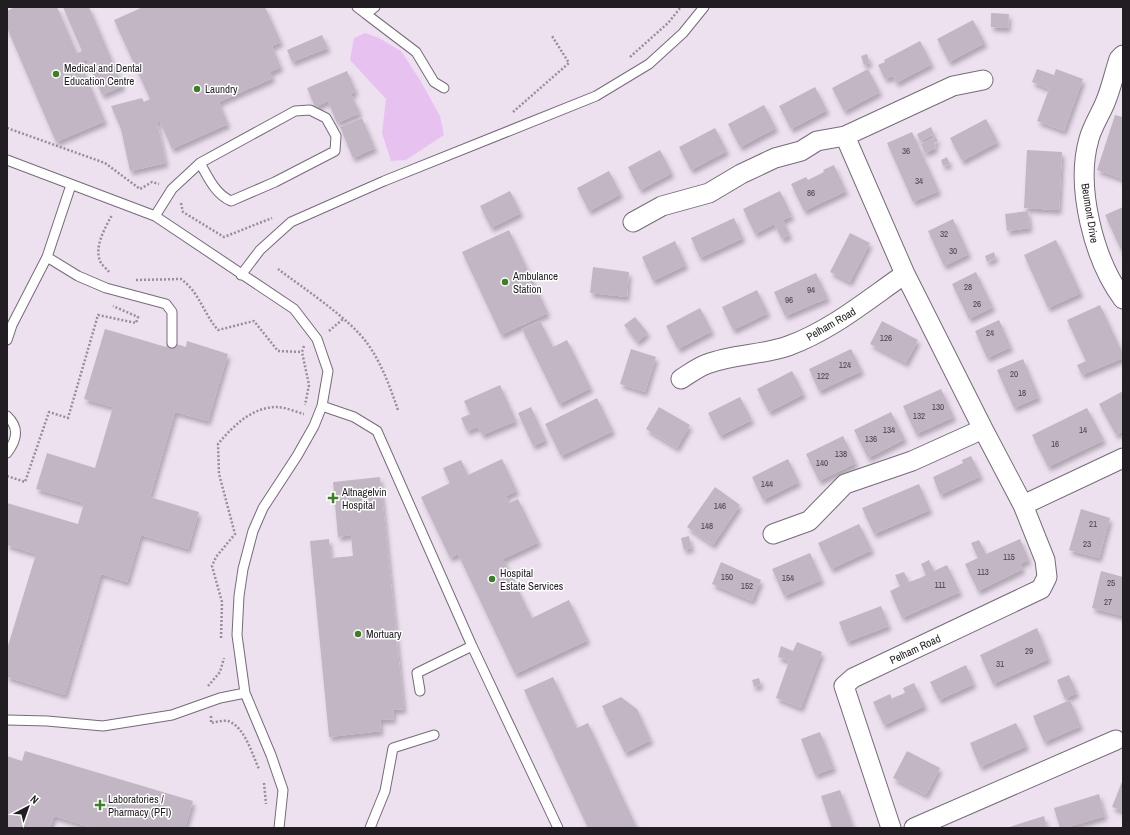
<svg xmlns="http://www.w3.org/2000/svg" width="1130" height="835" viewBox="0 0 1130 835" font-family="'Archivo Narrow',sans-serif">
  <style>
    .green { fill: #e7c2f1 }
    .building { fill: #c2b6c5; filter: url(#shadow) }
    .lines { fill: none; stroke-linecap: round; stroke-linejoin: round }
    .lane-casing { stroke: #756b78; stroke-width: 11 }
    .street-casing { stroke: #756b78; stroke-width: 21 }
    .path { stroke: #978e99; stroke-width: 2.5; stroke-dasharray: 2 2; stroke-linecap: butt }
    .lane { stroke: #fff; stroke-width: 9 }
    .street { stroke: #fff; stroke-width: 19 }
    .poi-dot { fill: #3b8024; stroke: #fff; stroke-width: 1.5 }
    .labels { text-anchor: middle; stroke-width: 3; stroke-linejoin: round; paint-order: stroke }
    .number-label { font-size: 9px; fill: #49434b }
    .poi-label { font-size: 11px; fill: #211d22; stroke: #fff; text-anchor: start }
    .street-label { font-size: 11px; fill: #211d22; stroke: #fff }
  </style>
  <defs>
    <filter id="shadow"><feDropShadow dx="2.5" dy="4.5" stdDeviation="2" flood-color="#0004"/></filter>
  </defs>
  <rect width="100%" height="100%" fill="#ede1f0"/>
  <path class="green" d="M 365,33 L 379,38 L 401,51 L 420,80 L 440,116 L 444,135 L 406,160 L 391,161 L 382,133 L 386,99 L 350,60 L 354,38 Z"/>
  <path class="building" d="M 15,7 L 57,7 L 77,53 L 82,51 L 63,7 L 89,7 L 123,86 L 102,95 L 87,59 L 80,62 L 105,121 L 56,142 L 7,28 L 7,11 Z
    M 143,7 L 265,7 L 281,42 L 272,46 L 281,67 L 270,72 L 273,78 L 219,102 L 228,124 L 172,149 L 159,120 L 157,121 L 166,163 L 130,171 L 121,129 L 111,106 L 142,98 L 144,102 L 150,99 L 114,20 Z
    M 991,13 L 1009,14 L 1008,28 L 991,27 Z
    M 973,20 L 985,43 L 949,62 L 937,39 Z
    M 322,35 L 328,48 L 292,62 L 287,50 Z
    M 920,41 L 932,64 L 896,83 L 893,76 L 885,79 L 878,65 L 885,62 L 884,60 Z
    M 867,54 L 870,63 L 864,65 L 861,56 Z
    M 868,69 L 880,92 L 844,111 L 832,88 Z
    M 1037,69 L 1054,75 L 1056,69 L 1083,79 L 1064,131 L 1037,121 L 1049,89 L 1032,82 Z
    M 347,71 L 356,91 L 351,94 L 360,113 L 337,123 L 328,101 L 315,107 L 307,88 Z
    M 815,87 L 827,110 L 791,129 L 779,106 Z
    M 764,105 L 776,128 L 740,147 L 728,124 Z
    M 1115,115 L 1123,117 L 1123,179 L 1097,170 Z
    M 362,118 L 375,148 L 353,158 L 340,127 Z
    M 986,119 L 998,142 L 962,161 L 950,138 Z
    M 931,127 L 934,134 L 920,141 L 917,134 Z
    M 715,128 L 727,151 L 691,170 L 679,147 Z
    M 912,132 L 939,191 L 913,202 L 887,143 Z
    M 936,137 L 938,141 L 934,143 L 936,148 L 925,153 L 921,144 Z
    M 660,150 L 672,173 L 640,190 L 628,167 Z
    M 1027,150 L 1062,152 L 1059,210 L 1024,208 Z
    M 947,157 L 950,164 L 943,166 L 941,160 Z
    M 834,165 L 846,191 L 804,211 L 791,184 L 806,177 L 808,180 L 824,172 L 823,170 Z
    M 609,171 L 621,194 L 589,211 L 577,188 Z
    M 510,191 L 521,213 L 491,228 L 480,206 Z
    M 780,191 L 792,216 L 783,220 L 790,235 L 782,239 L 774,224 L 755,234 L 743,209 Z
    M 1123,207 L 1123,254 L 1105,215 Z
    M 1028,211 L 1030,228 L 1007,231 L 1005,214 Z
    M 734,218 L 743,238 L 700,258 L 691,238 Z
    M 953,219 L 969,254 L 944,266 L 928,231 Z
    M 509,230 L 548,313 L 501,335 L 462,252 Z
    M 850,233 L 870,243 L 850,282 L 830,272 Z
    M 1056,240 L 1081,293 L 1048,308 L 1024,255 Z
    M 675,241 L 686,265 L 653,281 L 642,257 Z
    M 994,252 L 996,258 L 987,262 L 985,256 Z
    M 593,267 L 629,272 L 627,297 L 590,293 Z
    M 976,272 L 993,307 L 969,319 L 952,284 Z
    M 816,273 L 828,298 L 785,316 L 774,292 Z
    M 757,290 L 768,313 L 733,330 L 722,307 Z
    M 1100,305 L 1123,354 L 1123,358 L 1082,375 L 1077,365 L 1086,361 L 1067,320 Z
    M 700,308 L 712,331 L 678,349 L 666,326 Z
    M 635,317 L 648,333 L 637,342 L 624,325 Z
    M 999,320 L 1011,347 L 987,358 L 975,331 Z
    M 540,321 L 553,347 L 567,340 L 591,388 L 559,404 L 522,329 Z
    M 882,321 L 918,340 L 906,363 L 870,344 Z
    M 105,329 L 166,347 L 167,341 L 186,347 L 187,341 L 228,354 L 208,421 L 175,412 L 150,497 L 199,512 L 188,549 L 141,535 L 127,582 L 101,574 L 65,695 L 7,677 L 7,649 L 36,554 L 7,545 L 7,503 L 78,524 L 84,503 L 36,489 L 47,453 L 95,468 L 113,407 L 84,399 Z
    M 631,349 L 656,357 L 645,392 L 620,384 Z
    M 851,349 L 862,371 L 819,391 L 809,369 Z
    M 1023,359 L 1039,397 L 1014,408 L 997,370 Z
    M 792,371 L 804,394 L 769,412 L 757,389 Z
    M 500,385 L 516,421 L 482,435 L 478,427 L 467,431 L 461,418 L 470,414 L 464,401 Z
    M 941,389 L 954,417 L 916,434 L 903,406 Z
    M 1123,391 L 1123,431 L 1116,435 L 1099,404 Z
    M 740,397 L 752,420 L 720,436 L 708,413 Z
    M 597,398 L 613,431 L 561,456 L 545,424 Z
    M 531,407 L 546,440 L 533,446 L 518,413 Z
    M 659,407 L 690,425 L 677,448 L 646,429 Z
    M 1087,408 L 1104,440 L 1048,467 L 1032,435 Z
    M 891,412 L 905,439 L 868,458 L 854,430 Z
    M 843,436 L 856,463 L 819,481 L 806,454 Z
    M 971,456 L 981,476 L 940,495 L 933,477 L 963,463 L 962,460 Z
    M 502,459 L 517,491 L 506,496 L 509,503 L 518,499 L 539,542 L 503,559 L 532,618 L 569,600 L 588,640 L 515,674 L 458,554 L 450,558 L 421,497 L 450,483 L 443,468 L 461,460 L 468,475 Z
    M 788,459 L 799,482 L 763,500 L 752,477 Z
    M 380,477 L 404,709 L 393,710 L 394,719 L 380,720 L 381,731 L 329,737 L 310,541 L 329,539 L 331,558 L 353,556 L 351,535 L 338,537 L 333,482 Z
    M 919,484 L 930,510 L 874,534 L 862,508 Z
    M 715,487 L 740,505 L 713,545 L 687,527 Z
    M 1081,509 L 1110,518 L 1099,558 L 1069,550 Z
    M 859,524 L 872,550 L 831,569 L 818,543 Z
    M 689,536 L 692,548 L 684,550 L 681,538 Z
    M 1020,539 L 1029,560 L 1020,564 L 1023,569 L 978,591 L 965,564 L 978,558 L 971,543 L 979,540 L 986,554 Z
    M 810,553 L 822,580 L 784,596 L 772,569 Z
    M 929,560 L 934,571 L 947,565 L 960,592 L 902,618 L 890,591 L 900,586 L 895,575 L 904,572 L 909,582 L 920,578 L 926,575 L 921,564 Z
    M 721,562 L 761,580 L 752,601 L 712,584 Z
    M 1101,571 L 1123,577 L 1123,616 L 1092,608 Z
    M 881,606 L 889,626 L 847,642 L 839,622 Z
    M 1037,628 L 1049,659 L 993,684 L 980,655 Z
    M 797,642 L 822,652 L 801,708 L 776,698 L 789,661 L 778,657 L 781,646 L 793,651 Z
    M 966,665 L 974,684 L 939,700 L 930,682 Z
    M 1069,675 L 1077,693 L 1065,699 L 1057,680 Z
    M 553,677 L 577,728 L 588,723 L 637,828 L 588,828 L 524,690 Z
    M 759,678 L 761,685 L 754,687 L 752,680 Z
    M 914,683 L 925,706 L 884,725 L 873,702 L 890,694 L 892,699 L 895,697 L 905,693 L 903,688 Z
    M 621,697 L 637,709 L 651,740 L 625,753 L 602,706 Z
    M 1070,700 L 1081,726 L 1044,742 L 1033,716 Z
    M 1016,723 L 1027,746 L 980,767 L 970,743 Z
    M 820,732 L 834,768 L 815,775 L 801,739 Z
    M 25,751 L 193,801 L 185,828 L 93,828 L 54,816 L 50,828 L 7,828 L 7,756 L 22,761 Z
    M 907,751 L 940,768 L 926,795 L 893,778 Z
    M 1123,779 L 1123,811 L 1112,807 Z
    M 840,790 L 853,826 L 848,828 L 832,828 L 821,796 Z
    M 1099,794 L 1105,816 L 1065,828 L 1060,828 L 1054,808 Z
    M 1044,816 L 1047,828 L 1006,828 Z"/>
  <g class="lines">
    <defs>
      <path id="lane" d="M 357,7 L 366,14 L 375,7
        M 366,14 L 416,52 L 434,82 L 444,88
        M 7,160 L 155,216 L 294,309 L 317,339 L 328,371 L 322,406 L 314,426 L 297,456 L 263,508 L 253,531 L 243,569 L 239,596 L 237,635 L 245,693 L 271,755 L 283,790 L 279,828
        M 155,216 L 172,189 L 200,163 L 295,111 L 310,110 L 326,118 L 336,136 L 335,151 L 275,182 L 231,201 C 215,194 208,177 200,163
        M 47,257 L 78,276 L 106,288 L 166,304 L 172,312 L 172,343
        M 241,275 L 260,250 L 291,222 L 384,181 L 596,96 L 649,64 L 683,33 L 704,7
        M 7,340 L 12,325 L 47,257 L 71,185
        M 322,406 L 354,417 L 377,431 L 472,646 L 558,828
        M 7,416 C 20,428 17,440 7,453
        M 420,691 L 417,673 L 472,646
        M 7,720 L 47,721 L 103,726 L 172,715 L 220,698 L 245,693
        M 370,828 L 385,791 L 393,748 L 434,735"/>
      <path id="street" d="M 1123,55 L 1119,59 C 1114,74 1111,89 1105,103 C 1100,115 1092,127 1089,139 C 1075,187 1094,260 1123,299
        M 845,136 L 905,274 L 983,429 L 1023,505 L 1045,560 L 1047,577 L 1041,589 L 853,678 L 844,686 L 891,828
        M 633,222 L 662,206 L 709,193 L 741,174 L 775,158 L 801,151 L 817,141 L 845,136 L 953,86 L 983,80
        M 681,379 C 689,374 698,367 707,364 C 733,354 763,355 788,346 C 832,330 867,300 905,274
        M 1023,505 L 1123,458
        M 773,534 L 809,521 L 845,484 L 912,461 L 983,429
        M 914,828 L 1116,740"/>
    </defs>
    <use href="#lane" class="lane-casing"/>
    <use href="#street" class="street-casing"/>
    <path class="path" d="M 630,57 L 668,23 L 681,7
      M 513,112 L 569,63 L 552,36
      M 7,128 L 105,163 L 140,189 L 152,182 L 159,184
      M 181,203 L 183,212 L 224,237 L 272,218
      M 278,269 C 303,288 349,318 367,343 C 382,364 390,387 398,410
      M 109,272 C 107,269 103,266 101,263 C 93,248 105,228 112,215
      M 136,280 L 181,279 C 200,293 203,313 218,330 L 254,321 L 278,351 L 302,352
      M 329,331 L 343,319
      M 304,346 L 302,352 L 309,385 L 305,405
      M 7,476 L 25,482 L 49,412 L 68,418 L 98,315 L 136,323 L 138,317 L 113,306
      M 221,638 L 222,602 L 212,566 L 216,557 L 235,534 L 219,474 L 218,444 C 233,426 252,407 277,407 C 285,407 296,412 304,414
      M 208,686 L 220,672 L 224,658
      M 211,716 L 211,723 C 216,722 223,720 228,721 C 245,727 252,754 259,769
      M 264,783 L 266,804"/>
    <use href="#lane" class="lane"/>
    <use href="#street" class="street"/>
  </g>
  <g class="poi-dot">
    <circle cx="56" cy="74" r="4"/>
    <circle cx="197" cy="89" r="4"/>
    <circle cx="505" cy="282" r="4"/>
    <path d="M331 492h4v4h4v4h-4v4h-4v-4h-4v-4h4z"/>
    <circle cx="492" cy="579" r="4"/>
    <circle cx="358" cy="634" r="4"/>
    <path d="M98 799h4v4h4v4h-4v4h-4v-4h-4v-4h4z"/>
  </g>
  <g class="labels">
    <g class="number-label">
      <text x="906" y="154">36</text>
      <text x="919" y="184">34</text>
      <text x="811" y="196">86</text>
      <text x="944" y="237">32</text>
      <text x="953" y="254">30</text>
      <text x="968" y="290">28</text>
      <text x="811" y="293">94</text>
      <text x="789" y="303">96</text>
      <text x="977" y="307">26</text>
      <text x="990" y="336">24</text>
      <text x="886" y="341">126</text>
      <text x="845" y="368">124</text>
      <text x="1014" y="377">20</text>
      <text x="823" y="379">122</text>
      <text x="1022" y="396">18</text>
      <text x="938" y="410">130</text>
      <text x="919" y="419">132</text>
      <text x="889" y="433">134</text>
      <text x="1083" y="433">14</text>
      <text x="871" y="442">136</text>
      <text x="1055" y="447">16</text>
      <text x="841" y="457">138</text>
      <text x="822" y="466">140</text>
      <text x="767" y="487">144</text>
      <text x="720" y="509">146</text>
      <text x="1093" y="527">21</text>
      <text x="707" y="529">148</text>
      <text x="1087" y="547">23</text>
      <text x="1009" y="560">115</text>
      <text x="983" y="575">113</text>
      <text x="727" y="580">150</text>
      <text x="788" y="581">154</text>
      <text x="1111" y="586">25</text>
      <text x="940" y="588">111</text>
      <text x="747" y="589">152</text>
      <text x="1108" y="605">27</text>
      <text x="1029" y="654">29</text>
      <text x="1000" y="667">31</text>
    </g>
    <g class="poi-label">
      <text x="64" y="72">Medical and Dental<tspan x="64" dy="13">Education Centre</tspan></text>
      <text x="205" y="93">Laundry</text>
      <text x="513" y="280">Ambulance<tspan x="513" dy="13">Station</tspan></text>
      <text x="342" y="496">Altnagelvin<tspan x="342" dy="13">Hospital</tspan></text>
      <text x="500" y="577">Hospital<tspan x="500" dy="13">Estate Services</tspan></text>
      <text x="366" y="638">Mortuary</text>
      <text x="108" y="803">Laboratories /<tspan x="108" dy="13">Pharmacy (PFI)</tspan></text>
    </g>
    <g class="street-label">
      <text transform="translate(1090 213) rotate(81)" y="4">Beumont Drive</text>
      <text transform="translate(831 324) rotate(-30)" y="4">Pelham Road</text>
      <text transform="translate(915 649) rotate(-25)" y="4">Pelham Road</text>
    </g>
  </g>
  <rect width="1130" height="835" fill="none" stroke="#211d22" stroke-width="16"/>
  <g transform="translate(28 807) rotate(41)" stroke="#ffffff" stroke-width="3" paint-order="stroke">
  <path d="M0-3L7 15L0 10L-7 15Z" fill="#211d22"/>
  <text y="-6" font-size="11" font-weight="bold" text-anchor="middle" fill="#211d22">N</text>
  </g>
</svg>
